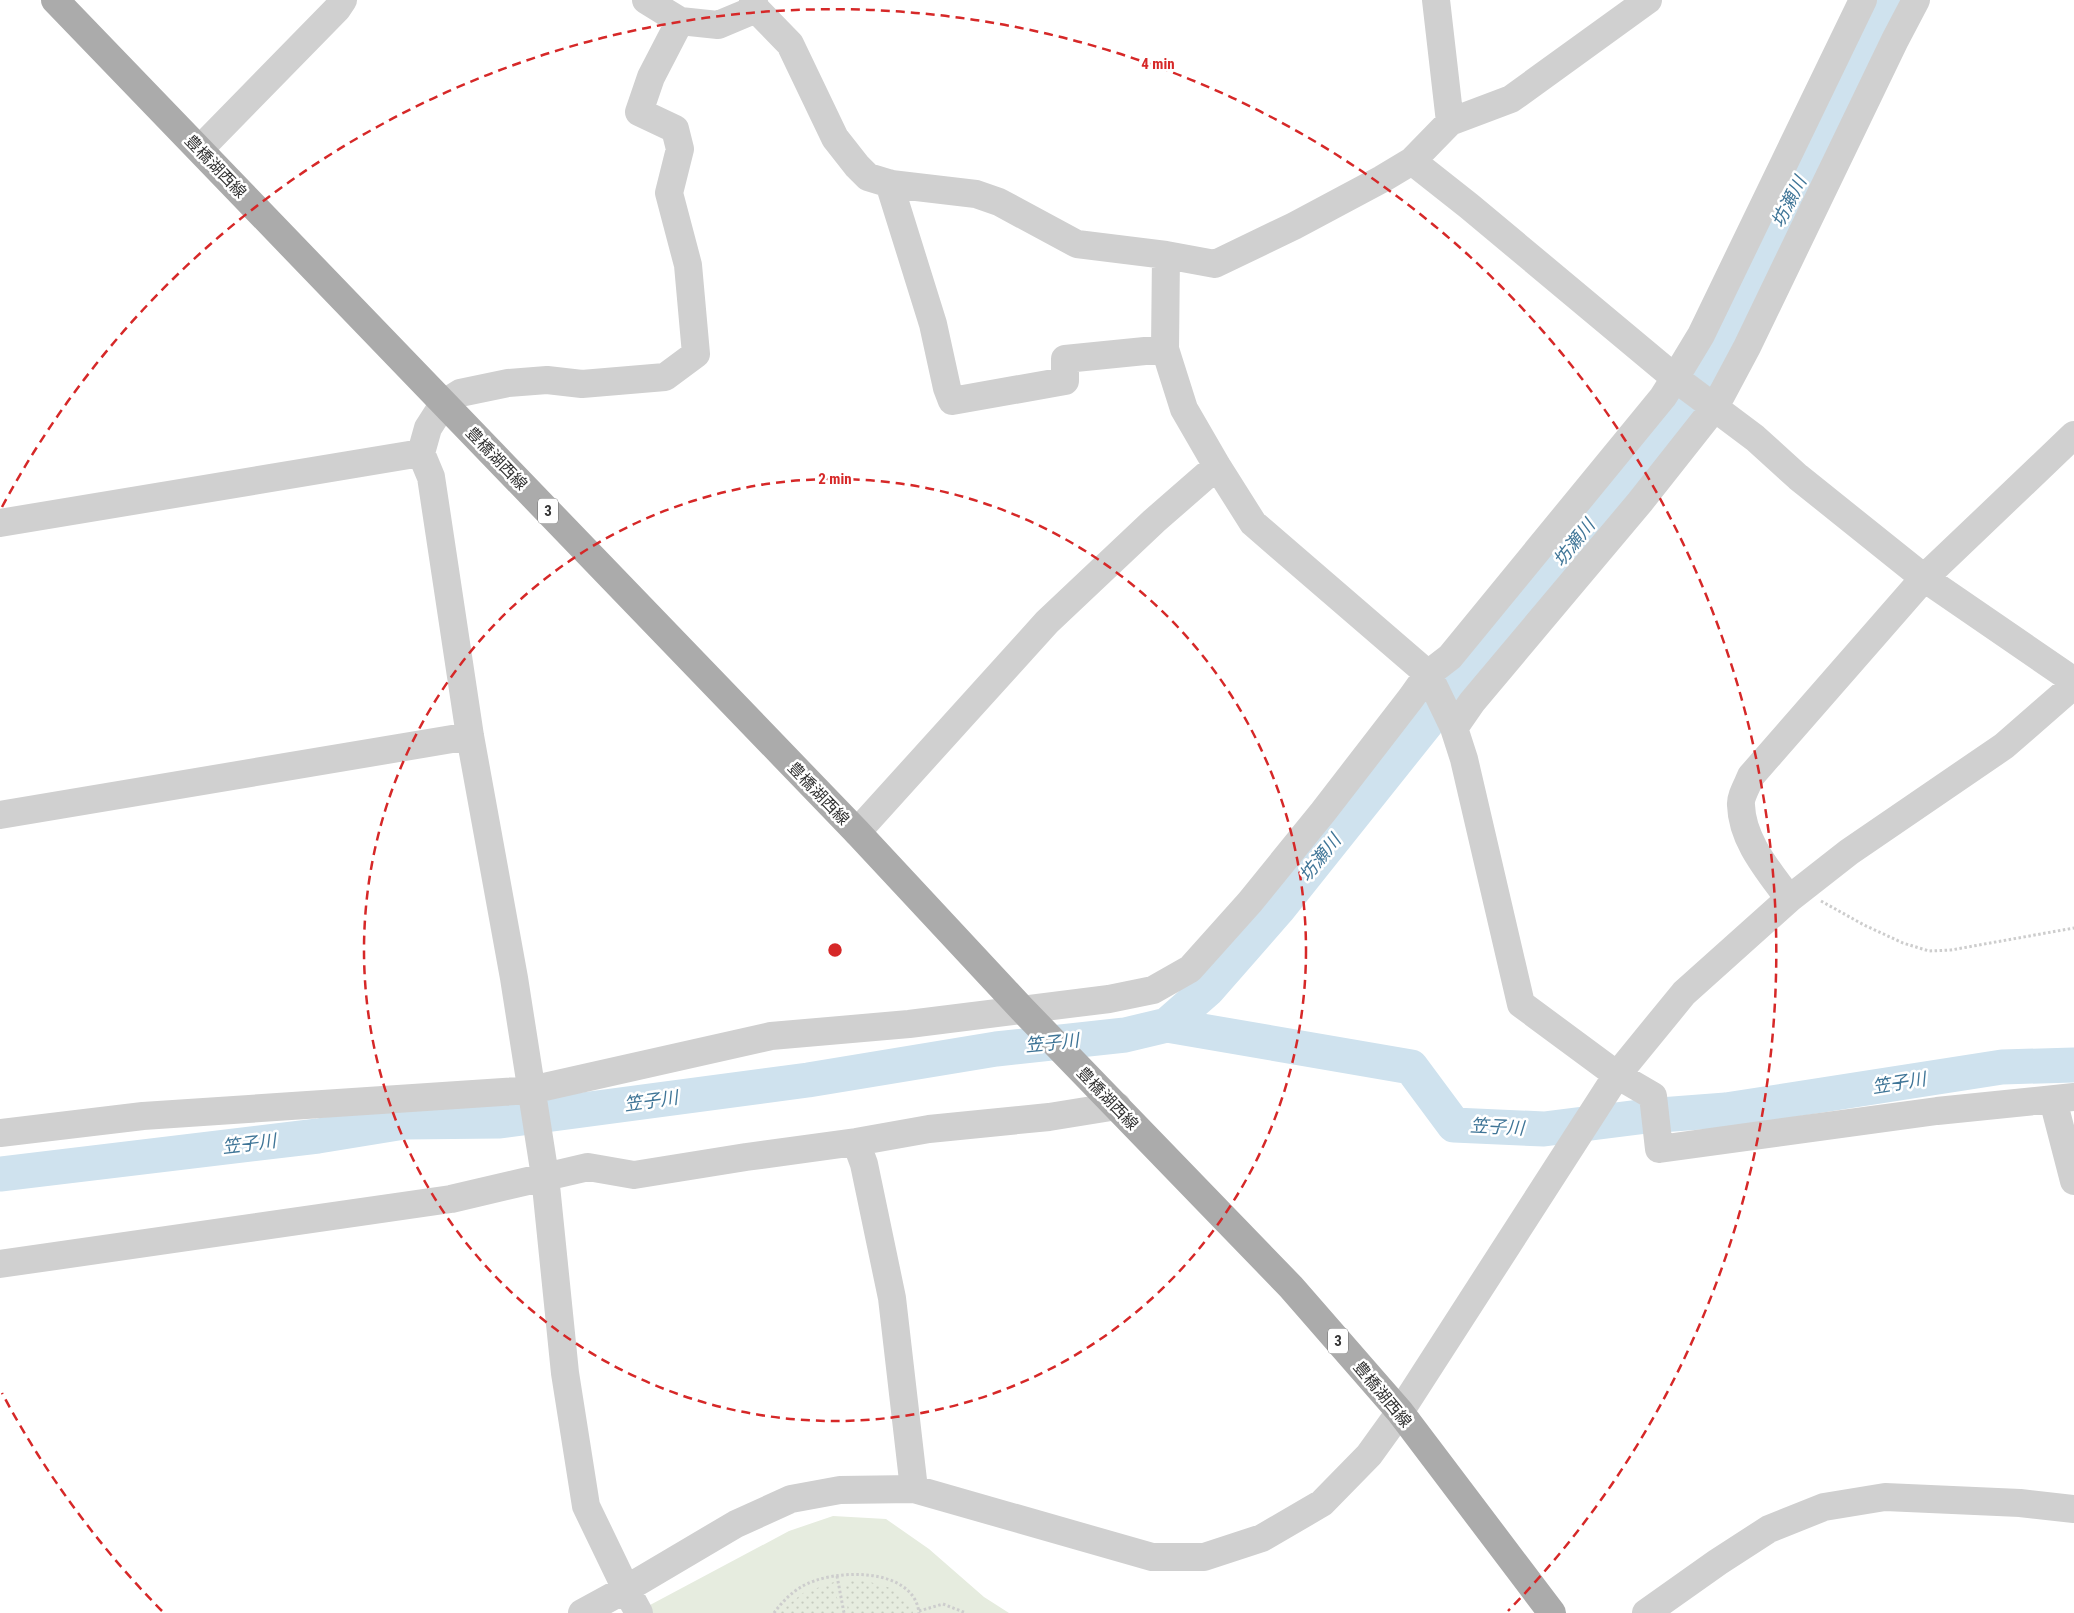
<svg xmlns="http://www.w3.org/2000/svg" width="2074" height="1613" viewBox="0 0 2074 1613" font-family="'Roboto Condensed','Noto Sans JP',sans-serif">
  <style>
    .grass { fill: #e6ecdf }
    .park { fill: url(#park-dots) }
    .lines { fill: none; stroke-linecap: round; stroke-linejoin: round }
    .river { stroke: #cfe2ee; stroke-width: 35 }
    .path { stroke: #cdcdcd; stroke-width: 3; stroke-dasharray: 2.5 2.5; stroke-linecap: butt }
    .minor { stroke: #d0d0d0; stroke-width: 28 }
    .major { stroke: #ababab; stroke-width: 28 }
    .ring { fill: none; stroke: #d62828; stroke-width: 2.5; stroke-dasharray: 9 6 }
    .labels { text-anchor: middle; stroke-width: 5; stroke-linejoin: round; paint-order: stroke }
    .shield { fill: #fff; stroke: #707070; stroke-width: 1 }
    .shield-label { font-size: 15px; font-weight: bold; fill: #333 }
    .street-label { font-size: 16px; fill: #333; stroke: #fff }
    .water-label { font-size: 18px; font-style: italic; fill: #3f7597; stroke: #fff }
    .centre { fill: #d62828; stroke: #fff; stroke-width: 2.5 }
    .ring-label { font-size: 15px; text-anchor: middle; font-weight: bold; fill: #d62828; stroke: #fff; stroke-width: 5; stroke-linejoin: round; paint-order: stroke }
  </style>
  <defs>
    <pattern id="park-dots" width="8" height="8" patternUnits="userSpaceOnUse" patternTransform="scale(1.25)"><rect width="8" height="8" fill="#e6ecdf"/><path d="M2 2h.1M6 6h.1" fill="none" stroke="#c6cbc0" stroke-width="1.8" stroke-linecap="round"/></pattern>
  </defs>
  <rect width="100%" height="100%" fill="#fff"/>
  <path class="grass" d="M 833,1516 L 886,1519 L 929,1549 L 984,1597 L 1009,1613 L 635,1613 L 789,1531 Z"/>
  <path class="park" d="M 853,1579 C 874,1583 909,1587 913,1613 L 848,1613 L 844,1580 Z
    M 834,1582 L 840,1613 L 778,1613 L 803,1593 Z"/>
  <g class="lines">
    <path class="river" d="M 1167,1025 L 1208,989 L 1278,909 L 1452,691 L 1684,406 L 1765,253 L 1893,0
      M 0,1174 L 318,1136 L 404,1122 L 500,1121 L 808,1080 L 996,1049 L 1125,1035 L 1167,1025 L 1411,1067 L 1454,1125 L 1544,1129 L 1647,1116 L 1726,1110 L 2002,1067 L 2074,1065"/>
    <path class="path" d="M 1821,901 L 1864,925 L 1903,943 L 1929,951 L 1951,950 L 2074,928
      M 837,1576 L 844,1613
      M 919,1611 L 943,1604 L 966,1613
      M 774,1613 C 781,1603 791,1593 801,1587 C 832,1568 914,1566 919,1613"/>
    <path class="minor" d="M 646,0 L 680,21 L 718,25 L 756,9
      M 753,0 L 756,9 L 790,44 L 835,138 L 857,166 L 868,177 L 891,184 L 976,194 L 999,202 L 1077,244 L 1166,255 L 1215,264 L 1294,226 L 1382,179 L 1412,161 L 1450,122 L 1511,99 L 1648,0
      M 1436,0 L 1450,122
      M 200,149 L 337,9 L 343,0
      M 1412,161 L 1469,206 L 1675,378 L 1755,438 L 1798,477 L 1924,578 L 2074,681
      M 889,183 L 933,324 L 947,388 L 952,401 L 1065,381 L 1065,359 L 1165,349
      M 1166,255 L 1165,349 L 1184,409 L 1217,466 L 1253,523 L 1428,674 L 1454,728 L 1464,759 L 1521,1004 L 1617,1075 L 1653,1096 L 1659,1149 L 1937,1111 L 2074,1097
      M 0,523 L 421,453
      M 1454,728 L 1472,702 L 1640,502 L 1715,407 L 1747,347 L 1895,40 L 1916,0
      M 0,815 L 470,736
      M 857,832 L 1047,622 L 1154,521 L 1217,466
      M 1789,899 C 1769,871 1742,841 1741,805 C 1740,797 1748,784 1751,776 L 1924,578 L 2074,435
      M 2053,1100 L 2074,1181
      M 0,1133 L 143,1116 L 531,1090 L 771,1036 L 909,1024 L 1109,999 L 1153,990 L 1190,969 L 1250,902 L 1323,812 L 1411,698 L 1428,674 L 1450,657 L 1663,397 L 1675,378 L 1701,335 L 1863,0
      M 856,1142 L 864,1164 L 892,1298 L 914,1489
      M 0,1264 L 451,1199 L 588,1167 L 634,1175 L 746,1157 L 856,1142 L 929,1129 L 1049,1117 L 1117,1106
      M 582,1613 L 626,1589 L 736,1524 L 791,1499 L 840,1490 L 914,1489 L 1152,1557 L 1204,1557 L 1262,1538 L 1322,1503 L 1369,1455 L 1400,1412 L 1617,1075 L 1684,993 L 1789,899 L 1849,852 L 2004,746 L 2074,685
      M 639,1613 L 626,1589 L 586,1506 L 565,1373 L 545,1176 L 514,978 L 470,736 L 431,477 L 421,453 L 428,428 L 444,403 L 460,393 L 508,383 L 547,380 L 582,384 L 665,377 L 696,354 L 688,265 L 669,193 L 680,149 L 675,129 L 639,112 L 651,77 L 680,21
      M 1646,1613 L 1718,1562 L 1769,1529 L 1824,1507 L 1885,1497 L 2020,1503 L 2074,1509"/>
    <path class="major" d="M 55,0 L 857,832 L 1022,1009 L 1291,1287 L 1400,1412 L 1552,1613"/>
  </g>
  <g class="ring">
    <circle cx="835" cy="950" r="471"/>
    <path d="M162 1611A943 943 0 0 1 2 1393M2 507A943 943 0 1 1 1508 1611"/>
  </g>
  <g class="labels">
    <g class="shield">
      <rect x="538" y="498.5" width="20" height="25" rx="4"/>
      <rect x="1328" y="1328.5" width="20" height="25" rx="4"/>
    </g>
    <g class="shield-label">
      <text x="548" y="516">3</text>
      <text x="1338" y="1346">3</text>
    </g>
    <g class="street-label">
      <text transform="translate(216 166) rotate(46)" y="6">豊橋湖西線</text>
      <text transform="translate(497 458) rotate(46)" y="6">豊橋湖西線</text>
      <text transform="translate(819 793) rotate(46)" y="6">豊橋湖西線</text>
      <text transform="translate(1108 1098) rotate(46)" y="6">豊橋湖西線</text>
      <text transform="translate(1383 1394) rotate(50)" y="6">豊橋湖西線</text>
    </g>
    <g class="water-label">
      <text transform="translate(1789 202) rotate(-63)" y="6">坊瀬川</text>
      <text transform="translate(1574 543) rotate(-51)" y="6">坊瀬川</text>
      <text transform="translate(1320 858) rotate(-51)" y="6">坊瀬川</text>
      <text transform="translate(1052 1043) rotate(-6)" y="6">笠子川</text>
      <text transform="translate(1899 1083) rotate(-9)" y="6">笠子川</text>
      <text transform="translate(651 1101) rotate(-8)" y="6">笠子川</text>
      <text transform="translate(1497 1127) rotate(3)" y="6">笠子川</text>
      <text transform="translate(249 1144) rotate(-7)" y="6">笠子川</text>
    </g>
  </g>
  <circle cx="835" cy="950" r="8" class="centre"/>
  <g class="ring-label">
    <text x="1158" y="69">4 min</text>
    <text x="835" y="484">2 min</text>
  </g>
</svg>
